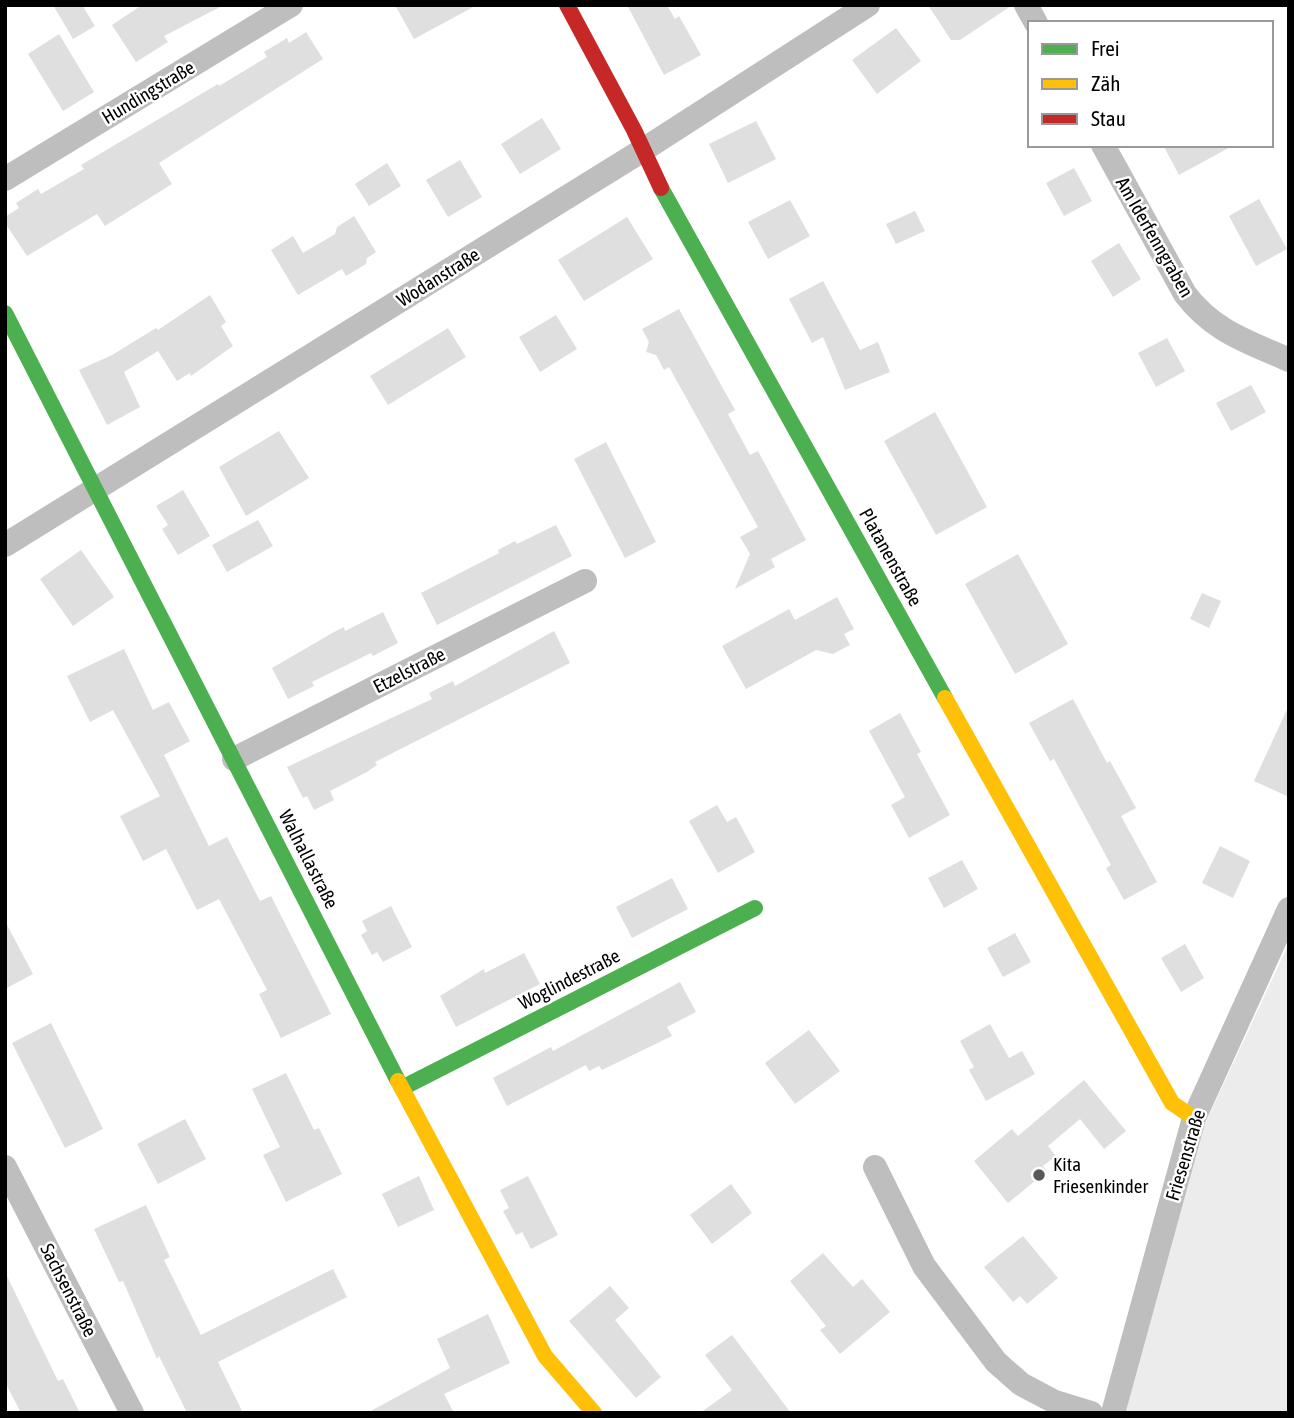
<svg xmlns="http://www.w3.org/2000/svg" width="1294" height="1418" viewBox="0 0 1294 1418" font-family="'Asap Condensed',sans-serif">
  <style>
    .green { fill: #ececec }
    .building { fill: #dfdfdf }
    .lines { fill: none; stroke-linecap: round; stroke-linejoin: round }
    .street { stroke: #bebebe; stroke-width: 24 }
    .fast { stroke: #4caf50; stroke-width: 16 }
    .slow { stroke: #ffc107; stroke-width: 16 }
    .jam { stroke: #c62828; stroke-width: 16 }
    .poi-dot { fill: #595959; stroke: #fff; stroke-width: 2.5 }
    .labels { text-anchor: middle; stroke-width: 5; stroke-linejoin: round; paint-order: stroke }
    .street-label { font-size: 19px; fill: #000; stroke: #fff }
    .poi-label { font-size: 19px; fill: #000; stroke: #fff; text-anchor: start }
  </style>
  <rect width="100%" height="100%" fill="#fff"/>
  <path class="green" d="M 1289,943 L 1289,1413 L 1125,1413 L 1197,1141 Z"/>
  <path class="building" d="M 53,5 L 82,5 L 95,26 L 73,39 Z
    M 142,5 L 224,5 L 164,36 L 168,42 L 136,62 L 112,25 Z
    M 395,5 L 477,5 L 414,39 Z
    M 627,5 L 667,5 L 675,19 L 679,16 L 701,55 L 664,75 Z
    M 928,5 L 1011,5 L 1011,6 L 960,40 L 951,40 Z
    M 896,28 L 921,61 L 877,94 L 852,60 Z
    M 306,32 L 323,59 L 159,163 L 172,184 L 105,226 L 97,214 L 27,256 L 5,223 L 5,217 L 19,208 L 16,203 L 38,189 L 41,194 L 84,169 L 81,165 L 218,84 L 219,86 L 267,57 L 264,52 L 287,38 L 289,43 Z
    M 59,34 L 94,92 L 63,111 L 28,54 Z
    M 542,118 L 561,149 L 520,174 L 501,144 Z
    M 756,121 L 776,159 L 728,183 L 709,144 Z
    M 1163,145 L 1234,145 L 1179,175 Z
    M 460,160 L 482,197 L 448,217 L 426,180 Z
    M 387,163 L 401,186 L 369,206 L 355,184 Z
    M 1074,168 L 1092,201 L 1064,216 L 1046,183 Z
    M 1259,199 L 1287,249 L 1256,266 L 1229,216 Z
    M 790,200 L 810,236 L 768,259 L 748,222 Z
    M 915,211 L 925,231 L 896,244 L 886,224 Z
    M 354,216 L 376,252 L 367,258 L 366,264 L 346,276 L 342,269 L 298,295 L 271,250 L 293,236 L 303,253 L 335,234 L 337,227 Z
    M 627,217 L 653,259 L 584,301 L 558,260 Z
    M 1119,243 L 1141,279 L 1113,297 L 1091,261 Z
    M 823,281 L 860,350 L 878,342 L 890,372 L 845,390 L 823,337 L 812,343 L 789,299 Z
    M 210,295 L 226,322 L 221,326 L 233,346 L 191,376 L 190,373 L 177,381 L 158,351 L 124,372 L 140,407 L 107,425 L 79,370 L 112,355 L 156,328 L 158,330 Z
    M 679,309 L 735,410 L 728,414 L 750,455 L 758,451 L 806,540 L 771,559 L 775,567 L 735,589 L 750,554 L 740,537 L 758,527 L 669,367 L 664,370 L 656,355 L 646,352 L 649,342 L 642,329 Z
    M 556,315 L 577,349 L 540,372 L 519,337 Z
    M 448,328 L 466,357 L 388,405 L 370,376 Z
    M 1167,338 L 1185,371 L 1156,387 L 1138,353 Z
    M 1251,385 L 1266,412 L 1231,431 L 1216,403 Z
    M 935,412 L 987,507 L 936,535 L 884,441 Z
    M 279,431 L 309,478 L 246,516 L 219,467 Z
    M 606,442 L 656,542 L 625,558 L 574,459 Z
    M 183,490 L 210,536 L 178,555 L 162,529 L 168,525 L 156,506 Z
    M 258,520 L 273,546 L 227,572 L 212,545 Z
    M 556,525 L 572,556 L 437,625 L 421,593 L 499,553 L 498,550 L 515,541 L 517,544 Z
    M 81,550 L 114,597 L 73,626 L 40,579 Z
    M 1018,554 L 1068,644 L 1015,674 L 965,584 Z
    M 1202,593 L 1221,601 L 1209,628 L 1190,619 Z
    M 837,597 L 854,629 L 844,634 L 850,645 L 833,654 L 816,650 L 746,689 L 722,646 L 789,609 L 795,620 Z
    M 383,612 L 398,643 L 373,656 L 371,653 L 312,682 L 314,686 L 288,699 L 272,668 L 334,632 L 344,627 L 345,631 Z
    M 554,631 L 570,663 L 375,762 L 377,765 L 367,772 L 330,791 L 334,800 L 314,810 L 307,796 L 303,798 L 287,767 L 432,699 L 429,693 L 453,681 L 455,686 Z
    M 124,649 L 153,710 L 169,702 L 190,741 L 164,755 L 209,846 L 227,837 L 260,901 L 271,896 L 331,1014 L 281,1038 L 259,994 L 267,990 L 219,899 L 197,910 L 166,849 L 143,861 L 120,816 L 160,796 L 113,710 L 90,722 L 67,676 Z
    M 1073,699 L 1107,763 L 1110,761 L 1136,808 L 1121,816 L 1157,882 L 1124,900 L 1106,868 L 1111,865 L 1054,759 L 1050,761 L 1029,723 Z
    M 1289,705 L 1289,797 L 1254,781 Z
    M 900,713 L 921,752 L 917,754 L 950,815 L 909,838 L 891,805 L 905,797 L 869,731 Z
    M 717,805 L 727,822 L 736,817 L 755,852 L 718,873 L 689,821 Z
    M 1220,846 L 1250,861 L 1233,898 L 1202,883 Z
    M 962,860 L 978,889 L 944,908 L 928,878 Z
    M 672,878 L 688,909 L 632,938 L 616,907 Z
    M 391,906 L 412,947 L 383,962 L 377,952 L 372,955 L 361,935 L 367,931 L 362,921 Z
    M 5,921 L 33,974 L 5,989 Z
    M 1015,933 L 1031,962 L 1003,977 L 987,948 Z
    M 1185,944 L 1204,978 L 1181,992 L 1161,958 Z
    M 524,953 L 540,984 L 456,1027 L 440,996 L 484,969 L 485,973 Z
    M 680,982 L 696,1012 L 667,1027 L 672,1036 L 602,1070 L 599,1066 L 589,1071 L 586,1065 L 507,1106 L 493,1078 L 551,1047 L 553,1051 Z
    M 51,1023 L 103,1129 L 65,1148 L 12,1043 Z
    M 990,1024 L 1009,1058 L 1022,1051 L 1035,1074 L 986,1101 L 969,1070 L 974,1067 L 960,1041 Z
    M 809,1030 L 840,1071 L 795,1104 L 765,1063 Z
    M 286,1073 L 314,1130 L 319,1128 L 342,1174 L 286,1202 L 263,1155 L 280,1147 L 252,1089 Z
    M 1084,1080 L 1126,1131 L 1104,1149 L 1080,1119 L 1048,1146 L 1056,1156 L 1043,1166 L 1047,1171 L 1008,1203 L 974,1161 L 1012,1129 L 1018,1136 Z
    M 185,1119 L 206,1159 L 158,1184 L 137,1144 Z
    M 419,1176 L 434,1210 L 398,1227 L 382,1194 Z
    M 528,1176 L 558,1235 L 531,1249 L 522,1232 L 516,1235 L 503,1211 L 509,1208 L 500,1190 Z
    M 731,1184 L 752,1213 L 712,1244 L 690,1215 Z
    M 146,1205 L 170,1257 L 164,1260 L 201,1335 L 333,1269 L 347,1297 L 218,1362 L 243,1413 L 187,1413 L 159,1356 L 157,1359 L 123,1281 L 119,1282 L 94,1229 Z
    M 1023,1236 L 1058,1278 L 1027,1304 L 1020,1296 L 1013,1302 L 984,1267 Z
    M 823,1253 L 853,1287 L 862,1279 L 890,1312 L 840,1354 L 820,1330 L 826,1326 L 790,1281 Z
    M 5,1272 L 58,1381 L 63,1379 L 80,1413 L 21,1413 L 5,1382 Z
    M 610,1286 L 629,1308 L 615,1320 L 661,1377 L 636,1398 L 569,1321 Z
    M 488,1314 L 510,1363 L 444,1394 L 454,1413 L 367,1413 L 450,1368 L 437,1339 Z
    M 732,1335 L 791,1413 L 700,1413 L 732,1390 L 705,1355 Z"/>
  <g class="lines">
    <path class="street" d="M 1026,5 L 1036,23
      M 1103,145 L 1185,294 C 1214,332 1247,341 1289,360
      M 5,179 L 291,5
      M 5,545 L 643,150 L 868,5
      M 234,759 L 585,581
      M 5,1167 L 132,1413
      M 875,1167 L 924,1266 L 996,1362 L 1021,1384 L 1055,1402 L 1091,1413
      M 1113,1413 L 1194,1118 L 1289,909"/>
    <path class="fast" d="M 661,188 L 945,698
      M 5,313 L 398,1081
      M 402,1088 L 755,908"/>
    <path class="slow" d="M 945,698 L 1172,1103 L 1194,1118
      M 398,1081 L 545,1356 L 594,1413"/>
    <path class="jam" d="M 567,5 L 634,130 L 661,188"/>
  </g>
  <circle class="poi-dot" cx="1039" cy="1175" r="7"/>
  <g class="labels">
    <g class="street-label">
      <text transform="translate(148 92) rotate(-31)" y="7">Hundingstraße</text>
      <text transform="translate(1155 237) rotate(60)" y="7">Am Iderfenngraben</text>
      <text transform="translate(438 277) rotate(-32)" y="7">Wodanstraße</text>
      <text transform="translate(891 557) rotate(61)" y="7">Platanenstraße</text>
      <text transform="translate(409 670) rotate(-27)" y="7">Etzelstraße</text>
      <text transform="translate(309 859) rotate(63)" y="7">Walhallastraße</text>
      <text transform="translate(569 979) rotate(-27)" y="7">Woglindestraße</text>
      <text transform="translate(1185 1155) rotate(-73)" y="7">Friesenstraße</text>
      <text transform="translate(69 1290) rotate(63)" y="7">Sachsenstraße</text>
    </g>
    <g class="poi-label">
      <text x="1053" y="1171">Kita<tspan x="1053" dy="22">Friesenkinder</tspan></text>
    </g>
  </g>
  <rect width="1294" height="1418" fill="none" stroke="#000000" stroke-width="14"/>
  <rect x="1028" y="21" width="245" height="126" fill="#ffffff" stroke="#999999" stroke-width="2"/>
  <rect x="1042" y="44" width="35" height="10" fill="#4caf50" stroke="#999999" stroke-width="2"/>
  <text x="1091" y="56" font-size="21" fill="#000000">Frei</text>
  <rect x="1042" y="79" width="35" height="10" fill="#ffc107" stroke="#999999" stroke-width="2"/>
  <text x="1091" y="91" font-size="21" fill="#000000">Zäh</text>
  <rect x="1042" y="114" width="35" height="10" fill="#c62828" stroke="#999999" stroke-width="2"/>
  <text x="1091" y="126" font-size="21" fill="#000000">Stau</text>
</svg>
